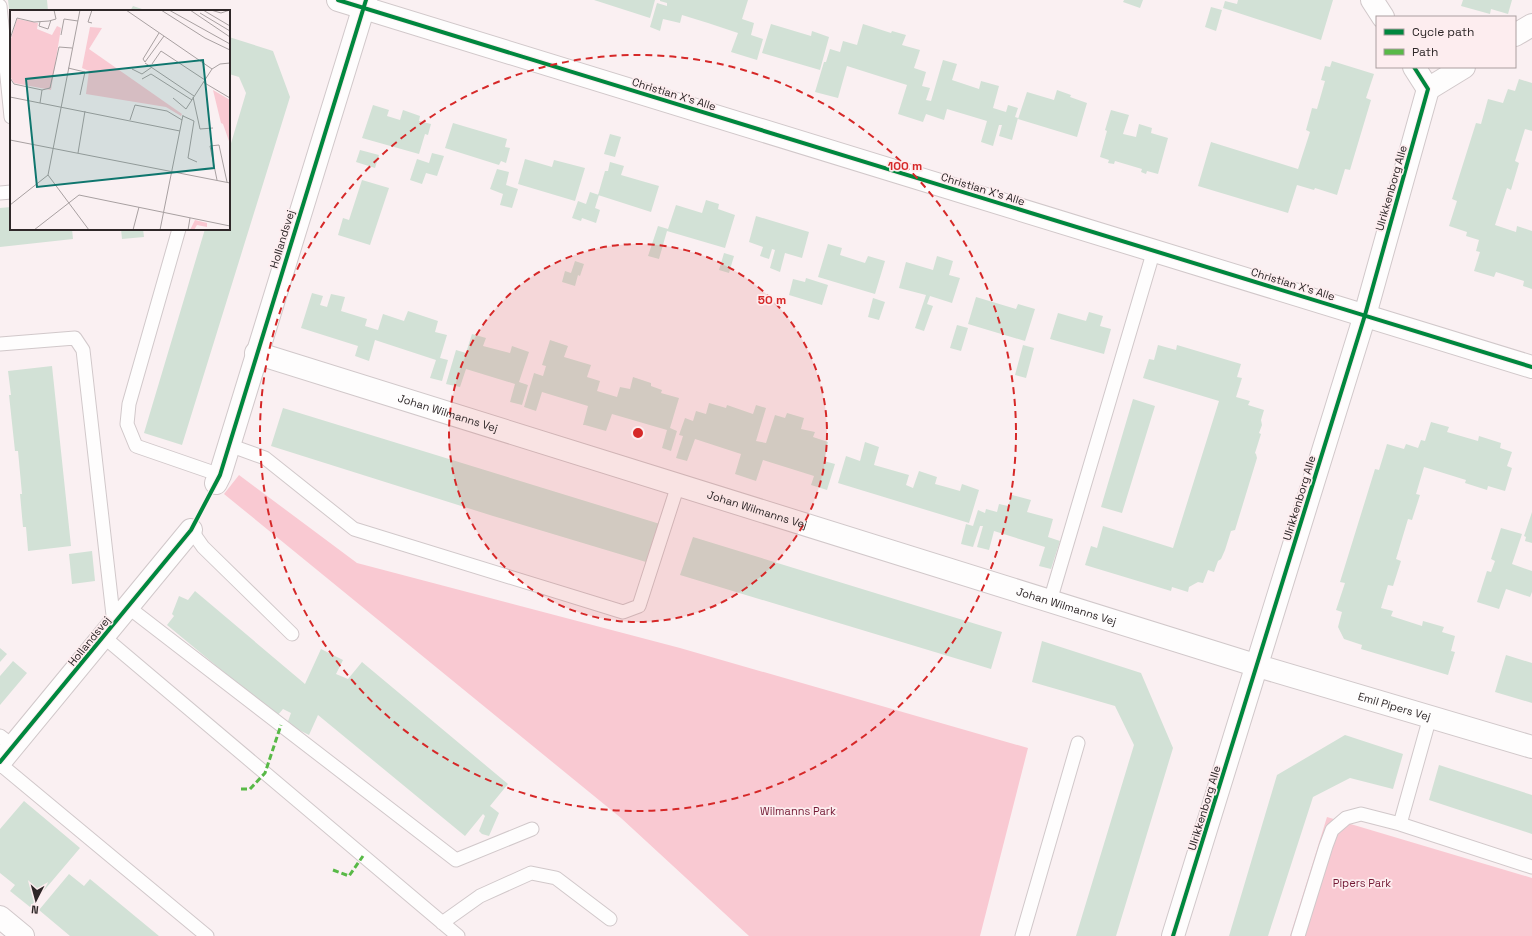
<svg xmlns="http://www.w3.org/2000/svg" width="1532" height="936" viewBox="0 0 1532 936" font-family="'Space Grotesk',sans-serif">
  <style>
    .green { fill: #f9c9d2 }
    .building { fill: #d2e1d6 }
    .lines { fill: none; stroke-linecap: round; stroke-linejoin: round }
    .service-casing { stroke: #d1c8ca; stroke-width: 15 }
    .minor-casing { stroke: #d1c8ca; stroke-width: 24 }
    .tertiary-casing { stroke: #d1c8ca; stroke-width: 24 }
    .service { stroke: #fefdfd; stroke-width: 13 }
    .minor { stroke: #fefdfd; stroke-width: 22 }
    .tertiary { stroke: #fefdfd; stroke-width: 22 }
    .quiet { stroke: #58b947; stroke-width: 3; stroke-dasharray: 6 3; stroke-linecap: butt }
    .cycleway-casing { stroke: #fdedef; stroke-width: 6 }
    .cycleway { stroke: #00873e; stroke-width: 4 }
    .ring { fill: none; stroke: #d62828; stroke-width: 2; stroke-dasharray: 7 5 }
    .labels { text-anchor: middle; stroke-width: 3.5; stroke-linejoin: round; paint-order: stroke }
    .street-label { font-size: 11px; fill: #2e2728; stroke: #fdedef }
    .park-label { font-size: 11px; fill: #731a35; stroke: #fdedef }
    .inset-road { fill: none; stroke: #a8a0a1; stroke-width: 1 }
    .view { fill: #0f766e; fill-opacity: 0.15; stroke: #0f766e; stroke-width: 2 }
    .inset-edge { fill: none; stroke: #2e2728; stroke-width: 2 }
    .centre { fill: #d62828; stroke: #fdedef; stroke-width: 2 }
    .ring-label { font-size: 12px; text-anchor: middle; font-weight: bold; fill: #d62828; stroke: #fdedef; stroke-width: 3.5; stroke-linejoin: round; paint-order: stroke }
  </style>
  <rect width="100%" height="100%" fill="#faf0f2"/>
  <path class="green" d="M 239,475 L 357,563 L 680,648 L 1028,748 L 980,936 L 749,936 L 621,818 L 224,494 Z
    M 1327,817 L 1532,878 L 1532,936 L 1290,936 Z"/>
  <path class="building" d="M 8,0 L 47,0 L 48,11 L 11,11 L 10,16 Z
    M 594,0 L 655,0 L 650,18 Z
    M 660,0 L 748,0 L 742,19 L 754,23 L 751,35 L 763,39 L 757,60 L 731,52 L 738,33 L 708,23 L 682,15 L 680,23 L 663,19 L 660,31 L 650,27 L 657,3 L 667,6 L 667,3 L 660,1 Z
    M 1124,0 L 1143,0 L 1140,8 L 1123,2 Z
    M 1238,0 L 1333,0 L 1321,40 L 1223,8 L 1225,1 L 1237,4 Z
    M 1463,0 L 1512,0 L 1508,14 L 1491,9 L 1490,14 L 1461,6 Z
    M 133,6 L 148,11 L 130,11 Z
    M 1211,7 L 1222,10 L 1216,31 L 1205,27 Z
    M 771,24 L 811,36 L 812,31 L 829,37 L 820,70 L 762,53 Z
    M 863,24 L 891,33 L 892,31 L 906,35 L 902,45 L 920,50 L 914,68 L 926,72 L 922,86 L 930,88 L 926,100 L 931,101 L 943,60 L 957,64 L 952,80 L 979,89 L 981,81 L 999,86 L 993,108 L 1006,112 L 1008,105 L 1018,108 L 1015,117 L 1018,118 L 1012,140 L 999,136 L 1002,125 L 999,125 L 993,146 L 981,142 L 987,121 L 947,109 L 944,120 L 926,114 L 923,122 L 898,114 L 907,85 L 847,66 L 838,98 L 815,92 L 824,62 L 826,62 L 830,49 L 840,52 L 843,41 L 857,45 Z
    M 229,37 L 273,51 L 290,97 L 182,445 L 144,433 L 205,229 L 229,229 L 229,150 L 246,93 L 239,77 L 229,74 Z
    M 1332,61 L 1374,74 L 1366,98 L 1371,100 L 1350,170 L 1345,169 L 1337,195 L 1315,188 L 1314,190 L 1297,185 L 1288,213 L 1198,186 L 1211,142 L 1298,169 L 1310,132 L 1306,130 L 1311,112 L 1312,108 L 1317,109 L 1325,81 L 1321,80 L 1325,66 L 1330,67 Z
    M 1519,79 L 1532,83 L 1532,131 L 1525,129 L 1515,161 L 1519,163 L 1511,190 L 1507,188 L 1495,225 L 1516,232 L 1517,226 L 1532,231 L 1532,289 L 1523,286 L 1524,281 L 1496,272 L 1494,277 L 1474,271 L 1480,252 L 1476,251 L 1479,240 L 1466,236 L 1467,232 L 1449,226 L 1457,201 L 1452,199 L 1476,123 L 1481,124 L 1488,99 L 1503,103 L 1508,89 L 1515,91 Z
    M 1057,90 L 1071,95 L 1070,97 L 1087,103 L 1077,137 L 1018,119 L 1027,92 L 1054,100 Z
    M 373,105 L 389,110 L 387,116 L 400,120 L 403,110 L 420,116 L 419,121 L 431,124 L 428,135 L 425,134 L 419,154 L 362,138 Z
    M 1111,110 L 1129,115 L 1123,134 L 1136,137 L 1139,124 L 1152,128 L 1151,133 L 1168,138 L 1158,174 L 1147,171 L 1146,174 L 1141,172 L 1142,169 L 1115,161 L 1114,164 L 1108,163 L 1109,160 L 1100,157 L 1107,131 L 1105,130 Z
    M 453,123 L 507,139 L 505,147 L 510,148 L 506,163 L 501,161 L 499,165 L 445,148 Z
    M 610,134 L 621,137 L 615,157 L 604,154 Z
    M 360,150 L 379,155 L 375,168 L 356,162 Z
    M 432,153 L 444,156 L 437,176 L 426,173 L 422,184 L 410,180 L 417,159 L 429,163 Z
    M 525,159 L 552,167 L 554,160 L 585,168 L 575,201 L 518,184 Z
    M 610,162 L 624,166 L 621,175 L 659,186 L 651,212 L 598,195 L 605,171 L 608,171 Z
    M 497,169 L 509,172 L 506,185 L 518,189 L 512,208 L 500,205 L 503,194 L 490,189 Z
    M 362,180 L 389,188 L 370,245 L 338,235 L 343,218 L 349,220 Z
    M 590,192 L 599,195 L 595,208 L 600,210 L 596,223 L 582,218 L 581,221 L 572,218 L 578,201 L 586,204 Z
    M 706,200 L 719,204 L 718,209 L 735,215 L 725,248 L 667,231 L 659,259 L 648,256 L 658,226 L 668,229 L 676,205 L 702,213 Z
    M 11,207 L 11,229 L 72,229 L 73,239 L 0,247 L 0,208 Z
    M 756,216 L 809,232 L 802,258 L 785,253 L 780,272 L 770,268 L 775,250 L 772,249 L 769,259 L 760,256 L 763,247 L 749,242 Z
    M 121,229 L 143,229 L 144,237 L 122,239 Z
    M 828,244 L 842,248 L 840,255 L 865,263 L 868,256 L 885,261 L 875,294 L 818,277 Z
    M 724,253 L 734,256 L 729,273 L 719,270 Z
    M 937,256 L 953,261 L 949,275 L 960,278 L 952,303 L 930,296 L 927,304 L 933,306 L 924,331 L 915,328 L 926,295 L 899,288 L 906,262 L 933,270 Z
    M 575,261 L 584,264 L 580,276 L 578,275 L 575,286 L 562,282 L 565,271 L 571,273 Z
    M 806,278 L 828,285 L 822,305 L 789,295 L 793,279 L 805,282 Z
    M 312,293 L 323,296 L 320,305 L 327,307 L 331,294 L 345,297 L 341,311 L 367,319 L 365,326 L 378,330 L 383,314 L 404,321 L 408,311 L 438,321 L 435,332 L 447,335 L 440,358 L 448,360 L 442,381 L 430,378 L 436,360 L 375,340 L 369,361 L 355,356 L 358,346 L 301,328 Z
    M 976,297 L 1016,309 L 1018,304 L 1035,309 L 1025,341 L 968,324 Z
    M 873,298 L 885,302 L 879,320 L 868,317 Z
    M 1089,312 L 1103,316 L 1100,326 L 1111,329 L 1104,354 L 1050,339 L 1058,313 L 1086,321 Z
    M 957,325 L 968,328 L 961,351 L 950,348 Z
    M 472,334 L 486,338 L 483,346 L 510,353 L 512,346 L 529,352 L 519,382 L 528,385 L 522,405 L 510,402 L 515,384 L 466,369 L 460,387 L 446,384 L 456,350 L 466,353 Z
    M 550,340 L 568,346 L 564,357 L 591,365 L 587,377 L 600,381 L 597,391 L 617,397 L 620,387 L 630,389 L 633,377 L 651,383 L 651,386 L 662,390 L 661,393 L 679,398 L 670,428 L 677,431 L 671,451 L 662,448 L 667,430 L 612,414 L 606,431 L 585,425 L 583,425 L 588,406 L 542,392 L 536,411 L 524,407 L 534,373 L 543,376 L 546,366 L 542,365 Z
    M 1023,345 L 1034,348 L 1026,378 L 1015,375 Z
    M 1158,345 L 1176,350 L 1177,345 L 1241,364 L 1237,377 L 1242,378 L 1236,397 L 1250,401 L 1248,405 L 1264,410 L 1261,420 L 1262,425 L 1259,433 L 1261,434 L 1255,453 L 1256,454 L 1257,458 L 1235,530 L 1231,531 L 1225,550 L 1221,559 L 1218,561 L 1214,572 L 1208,570 L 1203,583 L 1198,582 L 1189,587 L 1188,592 L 1172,587 L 1171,591 L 1085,565 L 1091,546 L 1097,548 L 1103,526 L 1173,548 L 1219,401 L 1143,378 L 1149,359 L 1154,360 Z
    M 52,366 L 71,546 L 28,551 L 26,527 L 23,527 L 20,494 L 22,494 L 18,451 L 15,451 L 9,395 L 11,395 L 8,371 Z
    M 1133,399 L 1155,406 L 1122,513 L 1101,507 Z
    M 709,403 L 726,408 L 727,405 L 753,414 L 756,405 L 766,408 L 756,441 L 766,443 L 775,415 L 785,418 L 787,413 L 804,418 L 801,429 L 815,432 L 813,437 L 828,442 L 824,461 L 835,464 L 827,490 L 811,485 L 814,476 L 763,460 L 756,481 L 735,474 L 741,454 L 695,439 L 687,461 L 676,458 L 683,436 L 679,435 L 685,418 L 693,421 L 696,411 L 706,414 Z
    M 283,408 L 660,524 L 646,562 L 493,516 L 271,446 Z
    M 1431,422 L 1449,427 L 1447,432 L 1478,441 L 1479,436 L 1501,443 L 1500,448 L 1512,452 L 1507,466 L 1512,468 L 1505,491 L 1488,486 L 1487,490 L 1465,483 L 1466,480 L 1424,467 L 1416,494 L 1420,495 L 1412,520 L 1408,519 L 1396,559 L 1401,561 L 1393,586 L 1388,585 L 1381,608 L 1393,611 L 1391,616 L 1422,626 L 1423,621 L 1444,627 L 1442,632 L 1455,636 L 1451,651 L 1455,652 L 1448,675 L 1361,649 L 1362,645 L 1344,639 L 1338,627 L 1342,612 L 1336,610 L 1345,583 L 1340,582 L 1375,469 L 1379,470 L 1387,444 L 1404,449 L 1406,444 L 1418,448 L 1421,440 L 1425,441 Z
    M 865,442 L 879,447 L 874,465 L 909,475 L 906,485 L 913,488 L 919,471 L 937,477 L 935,484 L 946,487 L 960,491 L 962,484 L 979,490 L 969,523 L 838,483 L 846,456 L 860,461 Z
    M 1012,495 L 1031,500 L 1027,512 L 1053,519 L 1048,537 L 1060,541 L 1051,569 L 1039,566 L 1045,547 L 994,531 L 989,550 L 977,547 L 983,526 L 980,526 L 973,547 L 961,544 L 966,524 L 973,526 L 978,510 L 985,513 L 986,509 L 997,512 L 999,504 L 1008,506 Z
    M 1532,512 L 1532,543 L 1525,541 L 1526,537 L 1524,536 Z
    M 1501,528 L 1522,534 L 1512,564 L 1532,571 L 1532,592 L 1530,597 L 1506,589 L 1499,609 L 1477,602 L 1487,571 L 1491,572 L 1495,561 L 1491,559 Z
    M 693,537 L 1002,632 L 991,669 L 680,575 Z
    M 92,551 L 95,581 L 72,584 L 69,554 Z
    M 195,591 L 305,684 L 321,649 L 343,660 L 336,674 L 348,679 L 362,662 L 508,784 L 490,806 L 499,813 L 489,836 L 482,834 L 479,831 L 485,816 L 483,814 L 465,836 L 318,715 L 309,735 L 287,724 L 291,713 L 283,709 L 277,716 L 167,625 L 174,616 L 172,614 L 179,596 L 188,600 Z
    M 1042,641 L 1141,673 L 1173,748 L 1116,936 L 1076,936 L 1134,745 L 1115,706 L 1032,682 Z
    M 0,648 L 7,654 L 0,662 Z
    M 1506,655 L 1532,663 L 1532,703 L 1495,692 Z
    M 13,661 L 27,673 L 0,705 L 0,676 Z
    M 1345,735 L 1403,754 L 1393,789 L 1350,778 L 1313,797 L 1268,936 L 1229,936 L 1277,775 Z
    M 1439,765 L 1532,795 L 1532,834 L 1429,800 Z
    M 24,801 L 80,848 L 30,907 L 10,891 L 15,885 L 0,873 L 0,829 Z
    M 69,874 L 84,886 L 90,879 L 159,936 L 70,936 L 39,910 Z"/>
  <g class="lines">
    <defs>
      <path id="service" d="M 0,6 L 11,117
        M 0,193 L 11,192
        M 179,229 L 129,404 L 127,424 L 136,446 L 220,475
        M 0,344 L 75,338 L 83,350 L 114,624
        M 229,445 L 265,458 L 354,529 L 623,612 L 639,606 L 678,485
        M 191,530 L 203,547 L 292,634
        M 1050,601 L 1154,250
        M 128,607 L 456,860 L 532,829
        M 104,637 L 458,936
        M 1430,717 L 1400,824 L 1532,867
        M 0,736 L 13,746
        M 0,764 L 207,936
        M 442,923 L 480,896 L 531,873 L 556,878 L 610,919
        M 1022,936 L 1078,743
        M 1298,936 L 1326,846 L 1332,830 L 1346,818 L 1361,814 L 1400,824"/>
      <g id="minor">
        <path d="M 1372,0 L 1383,17"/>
        <path d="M 1515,35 L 1532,25"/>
        <path d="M 1428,89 L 1464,67"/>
        <path id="s1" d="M 256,353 L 1258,666 L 1532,747"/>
        <path d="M 216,483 L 220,475 L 366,0"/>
        <path d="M 0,762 L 191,530"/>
        <path d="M 0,917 L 23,936"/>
        <path d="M 1173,936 L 1365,315 L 1428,89 L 1414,67"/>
      </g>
      <path id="tertiary" d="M 338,0 L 1532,367"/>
    </defs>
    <use href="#service" class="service-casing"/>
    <use href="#minor" class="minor-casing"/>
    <use href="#tertiary" class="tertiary-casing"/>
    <use href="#service" class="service"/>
    <use href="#minor" class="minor"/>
    <use href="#tertiary" class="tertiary"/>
    <path class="quiet" d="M 241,789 L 250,789 L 265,773 L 281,725
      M 333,870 L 349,876 L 363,856"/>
    <defs>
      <path id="cycleway" d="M 338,0 L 1532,367
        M 0,762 L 191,530 L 220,475 L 366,0
        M 1173,936 L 1365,315 L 1428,89 L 1414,67"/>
    </defs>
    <use href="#cycleway" class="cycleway-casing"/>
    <use href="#cycleway" class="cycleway"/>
  </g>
  <circle cx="638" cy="433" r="189" fill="#d62828" fill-opacity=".12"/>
  <g class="ring">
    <circle cx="638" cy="433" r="189"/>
    <circle cx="638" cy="433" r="378"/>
  </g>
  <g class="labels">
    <g class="street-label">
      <text transform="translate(674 94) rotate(17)" y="4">Christian X's Alle</text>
      <text transform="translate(1391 188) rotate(-74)" y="4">Ulrikkenborg Alle</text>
      <text transform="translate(983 189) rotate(17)" y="4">Christian X's Alle</text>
      <text transform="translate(282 239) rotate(-73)" y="4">Hollandsvej</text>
      <text transform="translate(1293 284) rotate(17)" y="4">Christian X's Alle</text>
      <text dy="4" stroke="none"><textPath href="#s1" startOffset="201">Johan Wilmanns Vej</textPath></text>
      <text transform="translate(1299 498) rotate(-73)" y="4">Ulrikkenborg Alle</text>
      <text dy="4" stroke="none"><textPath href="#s1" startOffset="525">Johan Wilmanns Vej</textPath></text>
      <text dy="4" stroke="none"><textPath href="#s1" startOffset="849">Johan Wilmanns Vej</textPath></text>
      <text transform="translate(89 641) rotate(-51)" y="4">Hollandsvej</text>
      <text dy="4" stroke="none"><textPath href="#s1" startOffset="1192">Emil Pipers Vej</textPath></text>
      <text transform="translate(1204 808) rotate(-73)" y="4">Ulrikkenborg Alle</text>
    </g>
    <g class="park-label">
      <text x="798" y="815">Wilmanns Park</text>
      <text x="1362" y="887">Pipers Park</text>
    </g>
  </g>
  <g transform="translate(10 10)">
    <rect width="220" height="220" fill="#faf0f2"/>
    <path d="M 7,9 L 28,13 L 27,19 L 42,25 L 47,16 L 51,18 L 41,80 L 4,73 L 0,66 L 0,32 ZM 80,17 L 92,18 L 79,39 L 172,104 L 171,106 L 156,97 L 76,84 L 79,61 L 72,58 ZM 203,80 L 220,90 L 220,134 L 213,114 L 211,113 Z" fill="#f9c9d2"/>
    <path d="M 185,210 L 197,213 L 197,217 L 187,215 L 184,220 L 180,220 Z" fill="#fac8d2"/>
    <path class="inset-road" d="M 70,0 L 38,165 L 79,220M 116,0 L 202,59M 151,0 L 195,28 L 220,40M 159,0 L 220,34M 180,0 L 220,27M 193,0 L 220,16M 201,0 L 211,3 L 220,0M 190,3 L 220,21M 30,12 L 29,16 L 38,19 L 41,10M 82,13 L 78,12 L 82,0M 149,23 L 133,49 L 135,52 L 154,26M 51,25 L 54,9 L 68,11M 0,29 L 7,8 L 24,12 L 39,11 L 46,9 L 44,0M 135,53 L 184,86M 142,54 L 151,41 L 195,70M 58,58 L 75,62 L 70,85M 122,59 L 132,64 L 142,57M 0,68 L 4,74 L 32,80 L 30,93M 132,69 L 141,64 L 182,90M 193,72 L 220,88M 32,80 L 40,78 L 49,37 L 62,38M 0,87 L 170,121M 183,87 L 190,119 L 203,118M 163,88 L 176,99 L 202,59 L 210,54 L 220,53M 173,106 L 184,111 L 178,148 L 187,152M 120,110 L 125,95 L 157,101 L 172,110M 0,130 L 220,173M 68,143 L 75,101M 207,170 L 200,136 L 209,135 L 217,172M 0,195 L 38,165M 24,220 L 69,185 L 220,216M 123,220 L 129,197M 150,220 L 173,105M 178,220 L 180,208"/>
    <path class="view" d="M 193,50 L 204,158 L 27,177 L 16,69 Z"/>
    <rect width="220" height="220" class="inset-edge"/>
  </g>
  <circle cx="638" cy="433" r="6" class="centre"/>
  <g class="ring-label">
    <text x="905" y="170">100 m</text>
    <text x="772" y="304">50 m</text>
  </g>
  <rect x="1376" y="16" width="140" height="52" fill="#fdedef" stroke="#aa9e9f"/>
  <rect x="1384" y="29" width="20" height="6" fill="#00873e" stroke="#aa9e9f"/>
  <text x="1412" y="36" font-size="12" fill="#2e2728">Cycle path</text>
  <rect x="1384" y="49" width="20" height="6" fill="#58b947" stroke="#aa9e9f"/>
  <text x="1412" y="56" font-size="12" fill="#2e2728">Path</text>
  <g transform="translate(36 900) rotate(186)" stroke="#fdedef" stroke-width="3" paint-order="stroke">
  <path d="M0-3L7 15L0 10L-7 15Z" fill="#2e2728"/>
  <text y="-6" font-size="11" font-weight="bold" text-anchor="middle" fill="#2e2728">N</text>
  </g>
</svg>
